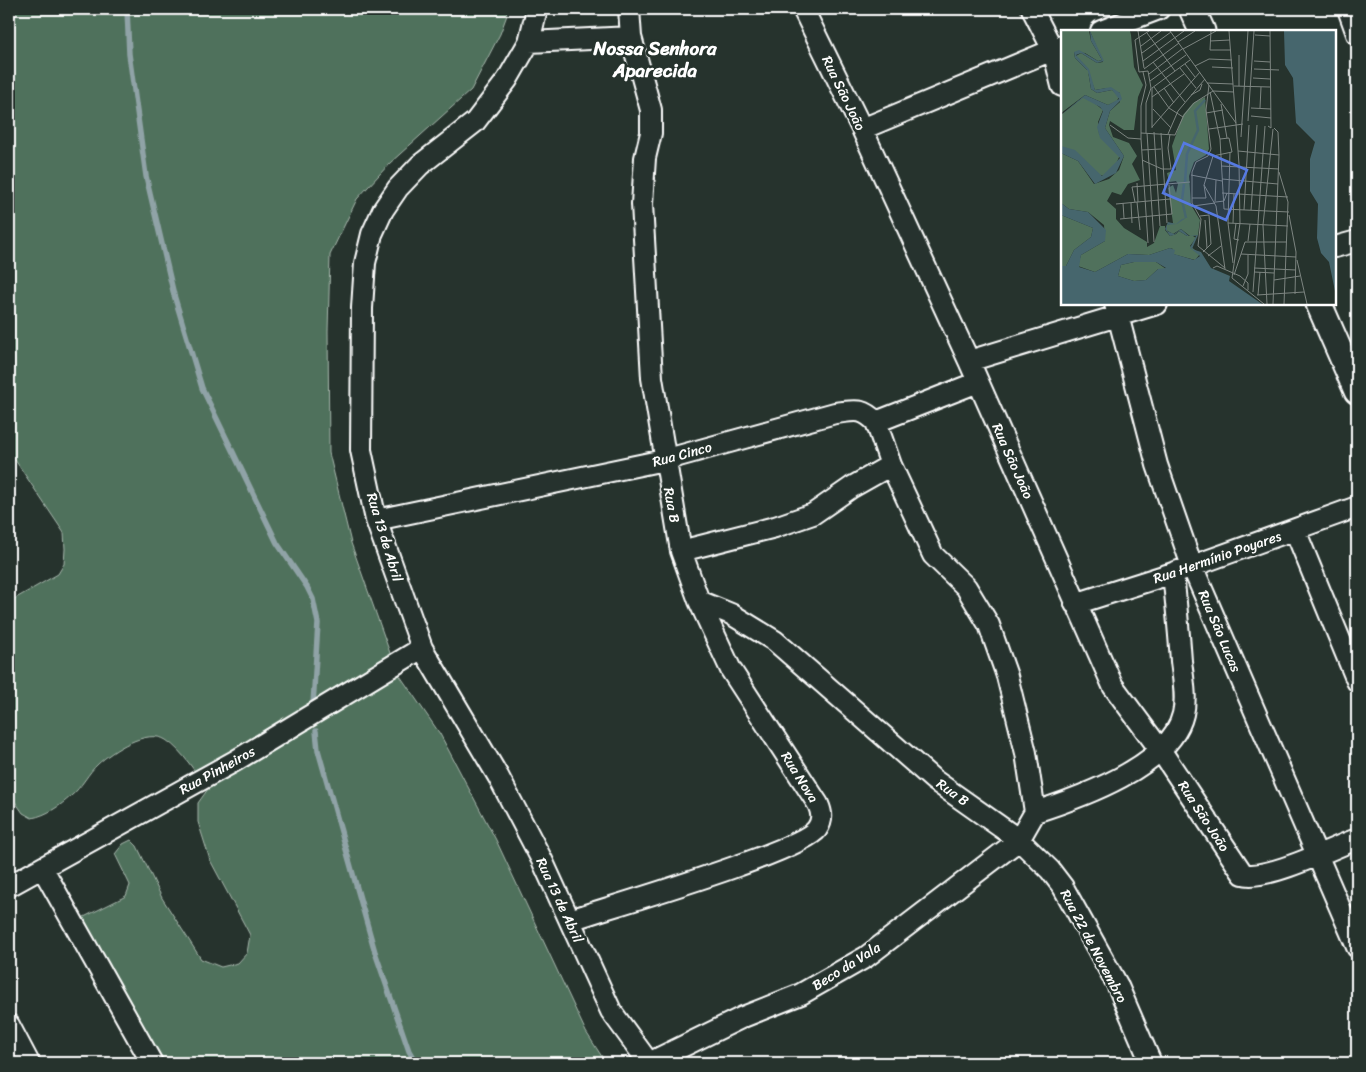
<svg xmlns="http://www.w3.org/2000/svg" width="1366" height="1072" viewBox="0 0 1366 1072" font-family="Sriracha,sans-serif">
  <style>
    .green { fill: #50715c; stroke: #a8b8ae }
    .lines { fill: none; stroke-linecap: round; stroke-linejoin: round }
    .stream { stroke: #90a3a7; stroke-width: 5.5 }
    .minor-casing { stroke: #fff; stroke-width: 24 }
    .tertiary-casing { stroke: #fff; stroke-width: 29 }
    .minor { stroke: #26332d; stroke-width: 20 }
    .tertiary { stroke: #26332d; stroke-width: 25 }
    .labels { text-anchor: middle; stroke-width: 5; stroke-linejoin: round; paint-order: stroke }
    .street-label { font-size: 14px; fill: #fff; stroke: #26332d }
    .district-label { font-size: 19px; font-weight: bold; fill: #fff; stroke: #26332d }
    .inset-river { fill: none; stroke: #46666d; stroke-width: 2.5 }
    .inset-road { fill: none; stroke: #7d8581; stroke-width: 1 }
    .view { fill: #567ae2; fill-opacity: 0.15; stroke: #567ae2; stroke-width: 2.5 }
    .inset-edge { fill: none; stroke: #fff; stroke-width: 2.5 }
  </style>
  <rect width="100%" height="100%" fill="#26332d"/>
  <filter id="ink" filterUnits="userSpaceOnUse"><feTurbulence type="fractalNoise" baseFrequency=".02" numOctaves="2"/><feDisplacementMap in="SourceGraphic" scale="10" xChannelSelector="R" yChannelSelector="G"/><feConvolveMatrix kernelMatrix="1 2 1 2 8 2 1 2 1" color-interpolation-filters="sRGB"/></filter>
  <g filter="url(#ink)">
    <path class="green" d="M 9,9 L 506,9 L 507,15 L 500,34 L 471,90 L 390,163 L 357,199 L 330,255 L 328,331 L 329,453 L 351,543 L 396,670 L 440,734 L 496,840 L 586,1032 L 606,1063 L 147,1063 L 64,927 L 126,896 L 130,885 L 115,854 L 123,844 L 131,840 L 137,846 L 162,898 L 201,959 L 221,967 L 238,963 L 247,953 L 250,935 L 210,860 L 198,822 L 198,803 L 208,789 C 196,774 183,751 166,740 C 147,728 112,751 98,764 C 88,773 82,787 71,796 C 60,806 47,815 32,818 L 23,813 L 9,793 L 9,602 L 58,574 L 64,564 L 65,549 L 64,533 L 9,451 Z"/>
    <g class="lines">
      <path class="stream" d="M 127,9 L 129,54 L 146,176 L 174,295 L 202,388 L 277,543 L 307,587 L 313,599 L 318,623 L 313,705
        M 316,731 L 318,750 L 375,952 L 409,1051 L 416,1063"/>
      <defs>
        <path id="minor" d="M 537,9 L 529,42 L 507,80 L 475,122 L 420,165 L 398,188 L 383,210 L 372,234 L 365,263 L 362,308 L 361,450 L 376,520 L 422,648 L 498,776 L 542,860 L 611,1011 L 649,1063
          M 629,9 L 631,37 L 651,110 L 651,133 L 645,158 L 642,204 L 652,378 L 681,551 L 699,601 L 731,614 L 775,641 L 934,780 L 1019,840 L 1050,870 L 1063,887 L 1117,984 L 1151,1063
          M 803,9 L 862,129 L 969,361 L 1113,686 L 1161,751 L 1243,874 C 1266,881 1332,848 1357,839
          M 1032,9 L 1053,50 L 1062,86
          M 1348,9 L 1357,34
          M 1101,31 L 1159,9
          M 529,42 L 631,37
          M 862,129 L 1062,46
          M 1335,247 L 1357,241
          M 1115,304 L 1157,465 L 1192,566 L 1357,947
          M 969,361 L 1157,304
          M 376,520 L 664,460 L 835,413 C 855,411 861,407 876,422 L 978,382
          M 1295,530 L 1357,681
          M 681,551 L 775,527 L 813,514 L 852,487 L 891,465
          M 1075,604 L 1173,573 L 1357,507
          M 1035,812 C 1079,798 1171,766 1183,714 C 1187,698 1183,678 1181,661 C 1179,632 1176,602 1173,573
          M 43,869 L 152,1063
          M 9,886 L 235,761 L 422,648
          M 570,920 C 609,907 800,852 817,829 C 823,820 822,813 818,804 L 731,670 L 699,601
          M 9,1025 L 29,1063
          M 657,1063 L 657,1059 L 743,1017 L 801,994 L 866,957 L 1019,840 L 1035,812 L 1026,753 L 1007,676 L 989,625 L 966,587 L 933,555 L 891,465 L 876,422"/>
        <path id="tertiary" d="M 1192,9 L 1202,31
          M 1319,304 L 1357,391"/>
      </defs>
      <use href="#minor" class="minor-casing"/>
      <use href="#tertiary" class="tertiary-casing"/>
      <use href="#minor" class="minor"/>
      <use href="#tertiary" class="tertiary"/>
    </g>
  </g>
  <g class="labels">
    <g class="street-label">
      <text transform="translate(844 93) rotate(64)" y="5">Rua São João</text>
      <text transform="translate(682 454) rotate(-15)" y="5">Rua Cinco</text>
      <text transform="translate(1013 461) rotate(66)" y="5">Rua São João</text>
      <text transform="translate(672 505) rotate(79)" y="5">Rua B</text>
      <text transform="translate(385 537) rotate(73)" y="5">Rua 13 de Abril</text>
      <text transform="translate(1217 557) rotate(-19)" y="5">Rua Hermínio Poyares</text>
      <text transform="translate(1220 631) rotate(67)" y="5">Rua São Lucas</text>
      <text transform="translate(217 770) rotate(-29)" y="5">Rua Pinheiros</text>
      <text transform="translate(800 777) rotate(58)" y="5">Rua Nova</text>
      <text transform="translate(953 792) rotate(35)" y="5">Rua B</text>
      <text transform="translate(1204 816) rotate(57)" y="5">Rua São João</text>
      <text transform="translate(560 900) rotate(65)" y="5">Rua 13 de Abril</text>
      <text transform="translate(1094 946) rotate(62)" y="5">Rua 22 de Novembro</text>
      <text transform="translate(846 966) rotate(-32)" y="5">Beco da Vala</text>
    </g>
    <g class="district-label">
      <text x="655" y="55">Nossa Senhora<tspan x="655" dy="22">Aparecida</tspan></text>
    </g>
  </g>
  <g transform="translate(1061 30)">
    <rect width="275" height="275" fill="#26332d"/>
    <path d="M 0,1 L 28,1 L 30,11 L 41,30 L 37,31 L 24,23 L 13,22 L 14,28 L 27,41 L 30,59 L 36,63 L 51,60 L 58,66 L 56,71 L 47,75 L 24,65 L 0,83 ZM 29,1 L 69,1 L 70,5 L 73,37 L 82,55 L 77,67 L 73,100 L 63,100 L 49,91 L 48,95 L 52,107 L 68,113 L 76,126 L 71,134 L 79,150 L 67,154 L 60,165 L 51,162 L 46,171 L 55,179 L 55,189 L 63,198 L 86,212 L 86,217 L 93,213 L 99,196 L 104,196 L 104,200 L 109,206 L 115,204 L 118,201 L 126,206 L 129,206 L 120,199 L 112,204 L 105,200 L 106,195 L 112,193 L 107,158 L 112,155 L 115,163 L 117,154 L 115,151 L 108,152 L 106,143 L 115,140 L 111,116 L 122,85 L 132,73 L 144,67 L 148,119 L 145,125 L 133,132 L 128,146 L 130,175 L 139,190 L 137,205 L 132,206 L 135,208 L 129,216 L 139,224 L 134,230 L 112,224 L 112,219 L 109,218 L 88,225 L 67,224 L 34,242 L 17,236 L 20,225 L 44,211 L 43,195 L 27,182 L 8,179 L 0,173 L 0,123 L 17,131 L 33,154 L 48,149 L 58,140 L 63,126 L 44,98 L 49,81 L 59,72 L 59,63 L 46,58 L 34,60 L 25,37 L 15,26 L 20,23 L 36,33 L 42,32 ZM 21,68 L 27,68 L 42,80 L 37,92 L 38,104 L 59,125 L 54,136 L 43,146 L 36,144 L 0,116 L 0,85 ZM 0,185 L 32,198 L 30,207 L 13,220 L 5,236 L 0,236 ZM 73,232 L 95,232 L 105,239 L 97,239 L 85,250 L 73,251 L 57,246 L 60,235 Z" fill="#50715c"/>
    <path d="M 29,1 L 43,31 L 36,33 L 20,23 L 15,25 L 28,39 L 34,60 L 50,57 L 59,63 L 61,69 L 49,81 L 44,98 L 63,126 L 55,143 L 34,154 L 17,131 L 0,123 L 0,116 L 14,120 L 41,146 L 59,128 L 39,108 L 36,97 L 42,81 L 39,77 L 22,68 L 0,85 L 24,65 L 47,75 L 58,69 L 51,60 L 36,63 L 30,59 L 27,41 L 14,28 L 13,22 L 18,20 L 37,31 L 41,30 L 30,11 ZM 223,1 L 275,1 L 275,266 L 268,232 L 260,223 L 256,208 L 257,174 L 249,161 L 249,129 L 254,112 L 235,93 L 232,48 L 224,35 ZM 0,173 L 8,179 L 27,182 L 45,200 L 44,211 L 20,225 L 18,237 L 34,242 L 67,224 L 88,225 L 109,218 L 114,220 L 113,224 L 133,230 L 139,226 L 129,218 L 135,206 L 126,206 L 118,201 L 113,205 L 109,206 L 104,199 L 107,192 L 115,194 L 121,189 L 125,188 L 116,194 L 106,195 L 106,201 L 113,204 L 120,199 L 128,206 L 137,205 L 131,219 L 140,222 L 150,238 L 169,246 L 168,251 L 201,274 L 0,274 L 0,236 L 5,236 L 13,220 L 30,207 L 32,198 L 0,185 ZM 73,232 L 95,232 L 105,238 L 97,239 L 85,250 L 73,251 L 57,246 L 60,235 Z" fill="#46666d" fill-rule="evenodd"/>
    <path class="inset-river" d="M 124,152 L 126,124 L 137,100 L 134,81 L 144,70M 123,154 L 121,170 L 125,188"/>
    <path class="inset-road" d="M 77,1 L 83,38M 109,1 L 175,93M 150,1 L 149,20 L 170,20M 168,1 L 178,134 L 179,193 L 171,248M 86,3 L 114,41M 194,5 L 209,6M 149,11 L 169,10M 117,12 L 134,1M 80,16 L 100,1M 122,19 L 155,1M 81,23 L 110,2M 82,31 L 123,1M 193,31 L 209,32M 92,32 L 124,72M 124,34 L 134,47M 134,36 L 148,29 L 171,30M 151,37 L 172,38M 119,38 L 135,58M 83,39 L 118,13M 193,39 L 218,40M 82,42 L 85,55 L 80,76 L 80,109 L 87,213M 88,44 L 121,19M 192,48 L 209,49M 89,51 L 125,25M 146,53 L 172,54M 148,55 L 145,80 L 150,119 L 147,126 L 135,132 L 131,142 L 131,173 L 140,189 L 137,216 L 164,238M 173,56 L 209,57M 178,56 L 178,25M 93,57 L 108,78 L 122,87M 91,58 L 129,30M 91,58 L 91,98M 103,58 L 113,73M 149,62 L 159,109 L 163,179 L 228,182M 130,65 L 139,60 L 141,54M 91,67 L 123,44M 160,74 L 166,108M 190,78 L 210,79M 199,78 L 200,57M 92,79 L 110,98M 145,83 L 162,80M 190,86 L 210,88M 187,91 L 193,1M 49,95 L 67,108 L 80,109M 207,96 L 210,98 L 209,1M 91,97 L 139,42M 148,99 L 182,94M 93,102 L 99,196M 80,103 L 114,105 L 123,85 L 133,73 L 152,61 L 173,62M 85,103 L 85,73 L 90,58 L 87,41 L 78,42 L 74,10 L 88,1M 86,103 L 93,212M 100,103 L 106,193M 107,104 L 117,81 L 144,49M 180,107 L 187,1M 159,109 L 168,108 L 171,122 L 152,126 L 143,155 L 155,176 L 164,239M 81,120 L 100,119M 177,121 L 218,125M 169,122 L 167,193 L 172,233M 81,130 L 101,139 L 110,139 L 107,118 L 109,104M 160,136 L 218,139M 218,142 L 227,172 L 223,274M 130,145 L 161,151M 161,149 L 217,154M 76,153 L 77,172M 161,163 L 227,167M 131,168 L 145,168 L 143,155M 74,172 L 71,157 L 129,152M 76,172 L 79,200M 155,172 L 163,171 L 166,163M 62,173 L 63,188M 70,173 L 71,193M 154,173 L 155,150M 55,174 L 109,169M 132,176 L 154,173M 183,180 L 188,95M 190,180 L 196,95M 228,185 L 235,222 L 234,264M 139,186 L 148,185 L 150,214 L 142,222M 59,189 L 111,184 L 108,155M 144,190 L 146,218M 167,193 L 227,196M 172,193 L 173,164M 175,193 L 173,209 L 178,210M 187,211 L 189,194M 180,224 L 235,227M 147,226 L 160,216M 236,230 L 246,274M 152,238 L 156,236 L 179,246 L 187,253 L 187,260M 193,238 L 235,240M 193,242 L 213,243M 173,245 L 184,212 L 226,212M 171,248 L 203,274M 213,250 L 239,246M 182,256 L 187,244 L 187,225M 192,262 L 204,96M 196,265 L 243,262M 197,265 L 199,242M 206,274 L 202,195 L 212,99M 212,274 L 218,125 L 217,102 L 213,98"/>
    <path class="view" d="M 123,113 L 186,140 L 165,190 L 102,163 Z"/>
    <rect width="275" height="275" class="inset-edge"/>
  </g>
  <rect width="1366" height="1072" fill="none" stroke="#26332d" stroke-width="30"/>
  <rect x="15" y="15" width="1336" height="1042" fill="none" stroke="#fff" stroke-width="2" filter="url(#ink)"/>
</svg>
